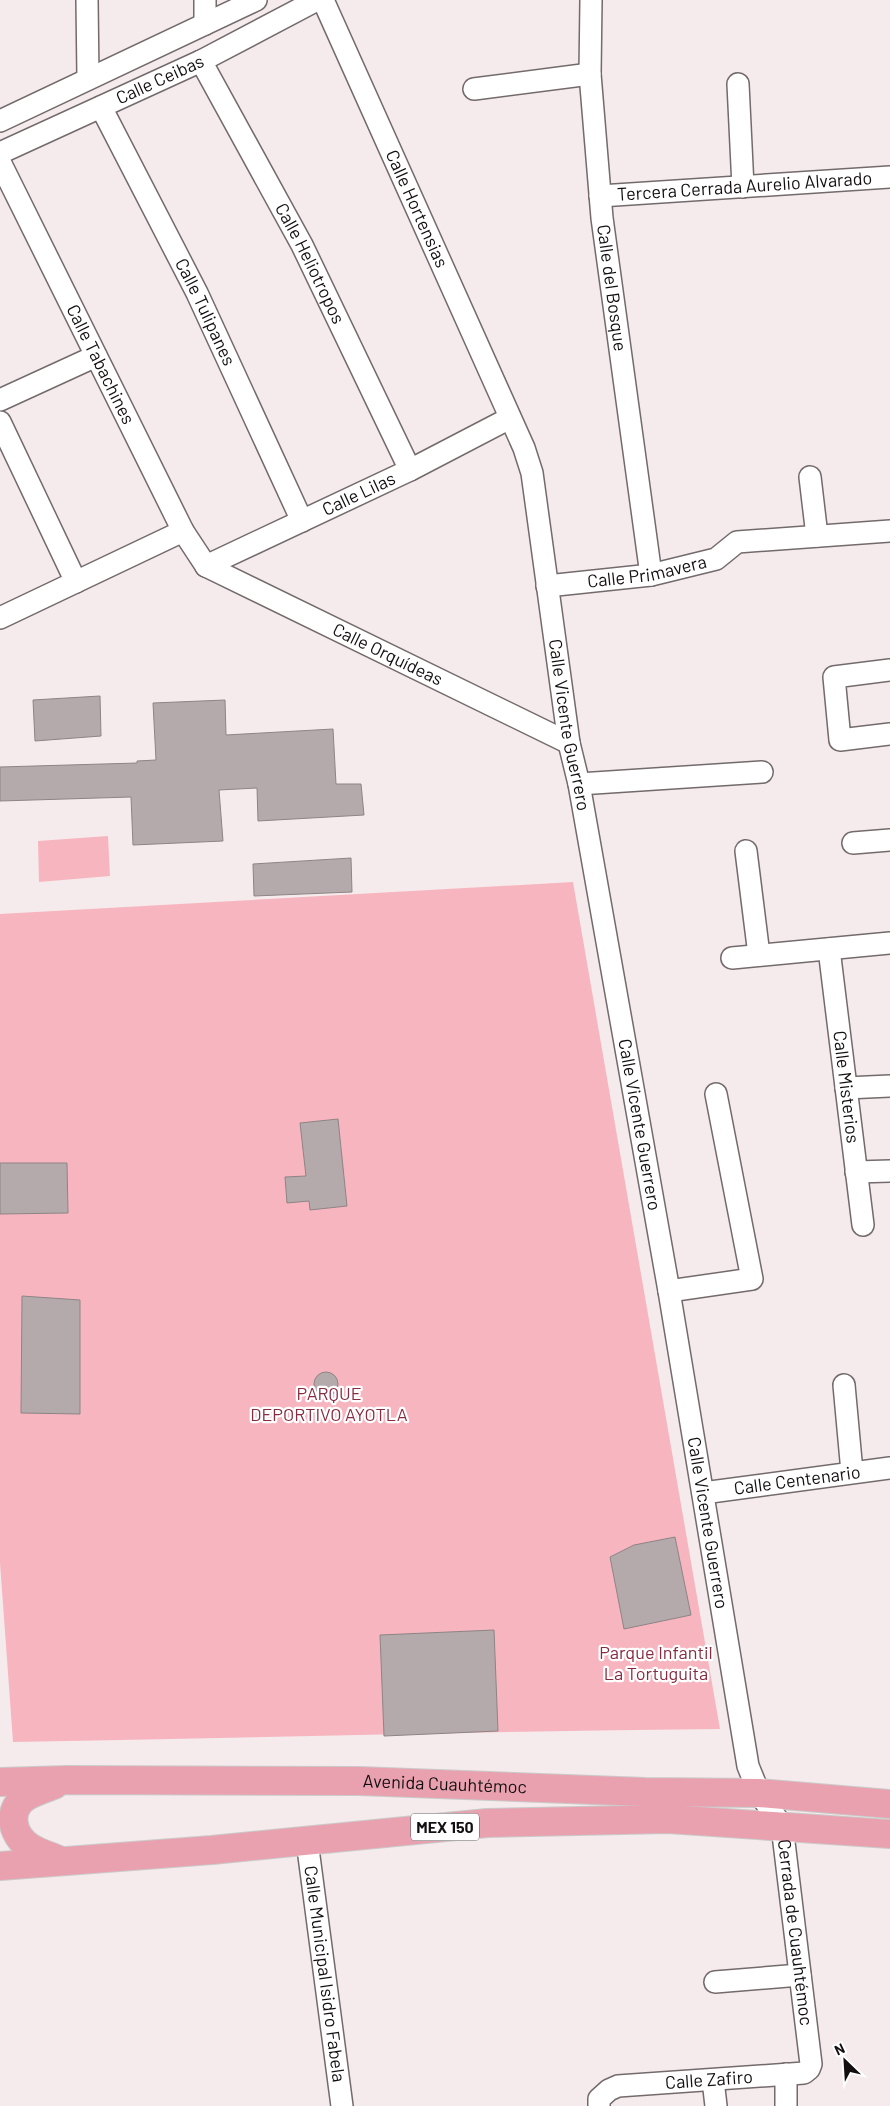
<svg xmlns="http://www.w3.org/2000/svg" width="890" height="2106" viewBox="0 0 890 2106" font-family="Barlow,sans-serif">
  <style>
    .green { fill: #f7b6bf }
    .building { fill: #b4aaac; stroke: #8e8485 }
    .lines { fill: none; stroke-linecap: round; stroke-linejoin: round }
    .minor-casing { stroke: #736a6b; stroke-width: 24 }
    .major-casing { stroke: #cbcaca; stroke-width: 30 }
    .minor { stroke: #fff; stroke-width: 21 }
    .major { stroke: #e9a1af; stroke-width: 28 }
    .labels { text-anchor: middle; stroke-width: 4.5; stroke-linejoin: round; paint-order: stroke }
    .shield { fill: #fff; stroke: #5a5758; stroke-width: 1 }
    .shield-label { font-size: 16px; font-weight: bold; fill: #130f10 }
    .street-label { font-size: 18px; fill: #130f10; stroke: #fff }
    .park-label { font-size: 18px; fill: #872b41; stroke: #fff }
  </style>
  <rect width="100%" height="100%" fill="#f5ebec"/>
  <path class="green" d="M 108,836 L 110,876 L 39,882 L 38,841 Z
    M 573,882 L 720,1729 C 484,1731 248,1738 13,1742 L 0,1563 L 0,914 Z"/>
  <path class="building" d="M 100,696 L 101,736 L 35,741 L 33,700 Z
    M 225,700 L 226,735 L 333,729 L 336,784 L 361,784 L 364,815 L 258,821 L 257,788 L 219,790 L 223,841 L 133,845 L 131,797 L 0,801 L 0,767 L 137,763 L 137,761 L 156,760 L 153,703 Z
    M 351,858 L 352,892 L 254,896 L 253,864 Z
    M 338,1119 L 347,1206 L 310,1210 L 309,1201 L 287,1203 L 285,1177 L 306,1176 L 300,1123 Z
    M 0,1163 L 67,1163 L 68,1213 L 0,1214 Z
    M 22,1296 L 80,1300 L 80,1414 L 21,1413 Z
    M314 1384a12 12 0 1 1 24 0a12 12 0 1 1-24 0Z
    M 675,1537 L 691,1615 L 624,1629 L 610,1557 L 634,1545 Z
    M 494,1630 L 498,1731 L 384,1736 L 380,1635 Z"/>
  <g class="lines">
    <defs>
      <g id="minor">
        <path d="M 87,0 L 88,78"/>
        <path d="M 205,0 L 205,24"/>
        <path id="s1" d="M 323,0 L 524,448 L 532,473 L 569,743 L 579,784 L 669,1291 L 748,1766 L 759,1793 L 782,1826 L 811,2064 L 809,2069 L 804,2073 L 618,2086 L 609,2090 L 599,2099 L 599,2106"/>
        <path id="s2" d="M 591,0 L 590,74 L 602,218 L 651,575"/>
        <path id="s3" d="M 201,61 L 302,245 L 410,470"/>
        <path d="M 738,84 L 743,187"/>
        <path d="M 474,89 L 590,74"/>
        <path id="s4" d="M 101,107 L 197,293 L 302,521"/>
        <path d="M 0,121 L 256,0"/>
        <path id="s5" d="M 0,153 L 201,61 L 317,0"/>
        <path id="s6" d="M 0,162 L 183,531 L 206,566"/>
        <path id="s7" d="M 600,196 L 890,177"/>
        <path d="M 0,400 L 96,356"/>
        <path d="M 0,422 L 76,582"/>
        <path d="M 810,477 L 817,536"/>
        <path id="s8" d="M 206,566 L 569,743"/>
        <path id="s9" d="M 206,566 L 410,470 L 510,418"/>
        <path id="s10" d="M 547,586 L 651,575 L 716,559 L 737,542 L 890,531"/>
        <path d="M 0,618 L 183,531"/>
        <path d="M 890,670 L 834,677 L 840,740 L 890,734"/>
        <path d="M 579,784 L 762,772"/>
        <path d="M 853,843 L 890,840"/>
        <path d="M 746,851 L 759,955"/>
        <path id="s11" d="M 829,949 L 863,1225"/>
        <path d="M 732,958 L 890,943"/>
        <path d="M 846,1088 L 890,1086"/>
        <path d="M 856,1172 L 890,1171"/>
        <path d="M 669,1291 L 752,1279 L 716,1094"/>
        <path d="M 844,1385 L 852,1472"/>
        <path id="s12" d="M 703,1493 L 890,1468"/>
        <path id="s13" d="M 307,1841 L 342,2106"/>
        <path d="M 715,1982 L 800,1975"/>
        <path d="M 786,2074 L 786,2106"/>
        <path d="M 713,2080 L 716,2106"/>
      </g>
      <g id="major">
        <path id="s14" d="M 0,1782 L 67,1780 L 359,1781 L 645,1792 L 759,1793 L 890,1804"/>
        <path d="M 54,1785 C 46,1788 37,1791 29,1795 C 6,1807 10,1835 31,1848 C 39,1853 50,1856 59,1860"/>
        <path d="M 0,1866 L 212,1850 L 487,1823 L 668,1819 L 890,1834"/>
      </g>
    </defs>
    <use href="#minor" class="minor-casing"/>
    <use href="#major" class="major-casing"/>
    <use href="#minor" class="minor"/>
    <use href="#major" class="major"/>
  </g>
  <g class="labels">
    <rect class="shield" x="411" y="1813.5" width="68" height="27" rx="4"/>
    <g class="shield-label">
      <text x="445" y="1833">MEX 150</text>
    </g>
    <g class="street-label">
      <text dy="6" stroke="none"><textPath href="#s5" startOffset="176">Calle Ceibas</textPath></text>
      <text dy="6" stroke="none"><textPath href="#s7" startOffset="145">Tercera Cerrada Aurelio Alvarado</textPath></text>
      <text dy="6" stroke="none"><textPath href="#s1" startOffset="229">Calle Hortensias</textPath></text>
      <text dy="6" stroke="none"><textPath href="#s3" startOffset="230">Calle Heliotropos</textPath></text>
      <text dy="6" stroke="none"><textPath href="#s2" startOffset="289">Calle del Bosque</textPath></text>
      <text dy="6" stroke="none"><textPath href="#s4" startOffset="230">Calle Tulipanes</textPath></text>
      <text dy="6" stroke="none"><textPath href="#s6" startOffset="226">Calle Tabachines</textPath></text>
      <text dy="6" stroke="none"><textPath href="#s9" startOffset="169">Calle Lilas</textPath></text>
      <text dy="6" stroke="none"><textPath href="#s10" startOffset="101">Calle Primavera</textPath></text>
      <text dy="6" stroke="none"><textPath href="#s8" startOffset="202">Calle Orquídeas</textPath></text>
      <text dy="6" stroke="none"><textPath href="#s1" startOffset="772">Calle Vicente Guerrero</textPath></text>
      <text dy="6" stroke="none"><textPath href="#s11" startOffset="139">Calle Misterios</textPath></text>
      <text dy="6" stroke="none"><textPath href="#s1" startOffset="1178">Calle Vicente Guerrero</textPath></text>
      <text dy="6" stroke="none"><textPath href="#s12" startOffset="95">Calle Centenario</textPath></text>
      <text dy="6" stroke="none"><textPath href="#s1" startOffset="1582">Calle Vicente Guerrero</textPath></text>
      <text dy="6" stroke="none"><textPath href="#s14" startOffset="445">Avenida Cuauhtémoc</textPath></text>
      <text dy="6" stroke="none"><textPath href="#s1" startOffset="2005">Cerrada de Cuauhtémoc</textPath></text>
      <text dy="6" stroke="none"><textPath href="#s13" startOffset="134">Calle Municipal Isidro Fabela</textPath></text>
      <text transform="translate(709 2080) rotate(-4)" y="6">Calle Zafiro</text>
    </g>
    <g class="park-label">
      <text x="329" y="1400">PARQUE<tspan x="329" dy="21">DEPORTIVO AYOTLA</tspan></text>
      <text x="656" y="1659">Parque Infantil<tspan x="656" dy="21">La Tortuguita</tspan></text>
    </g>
  </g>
  <g transform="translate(845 2061) rotate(335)" stroke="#ffffff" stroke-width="4" paint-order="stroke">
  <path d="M0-4L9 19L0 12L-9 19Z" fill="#130f10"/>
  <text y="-8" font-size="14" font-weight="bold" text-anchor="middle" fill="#130f10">N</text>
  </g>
</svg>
